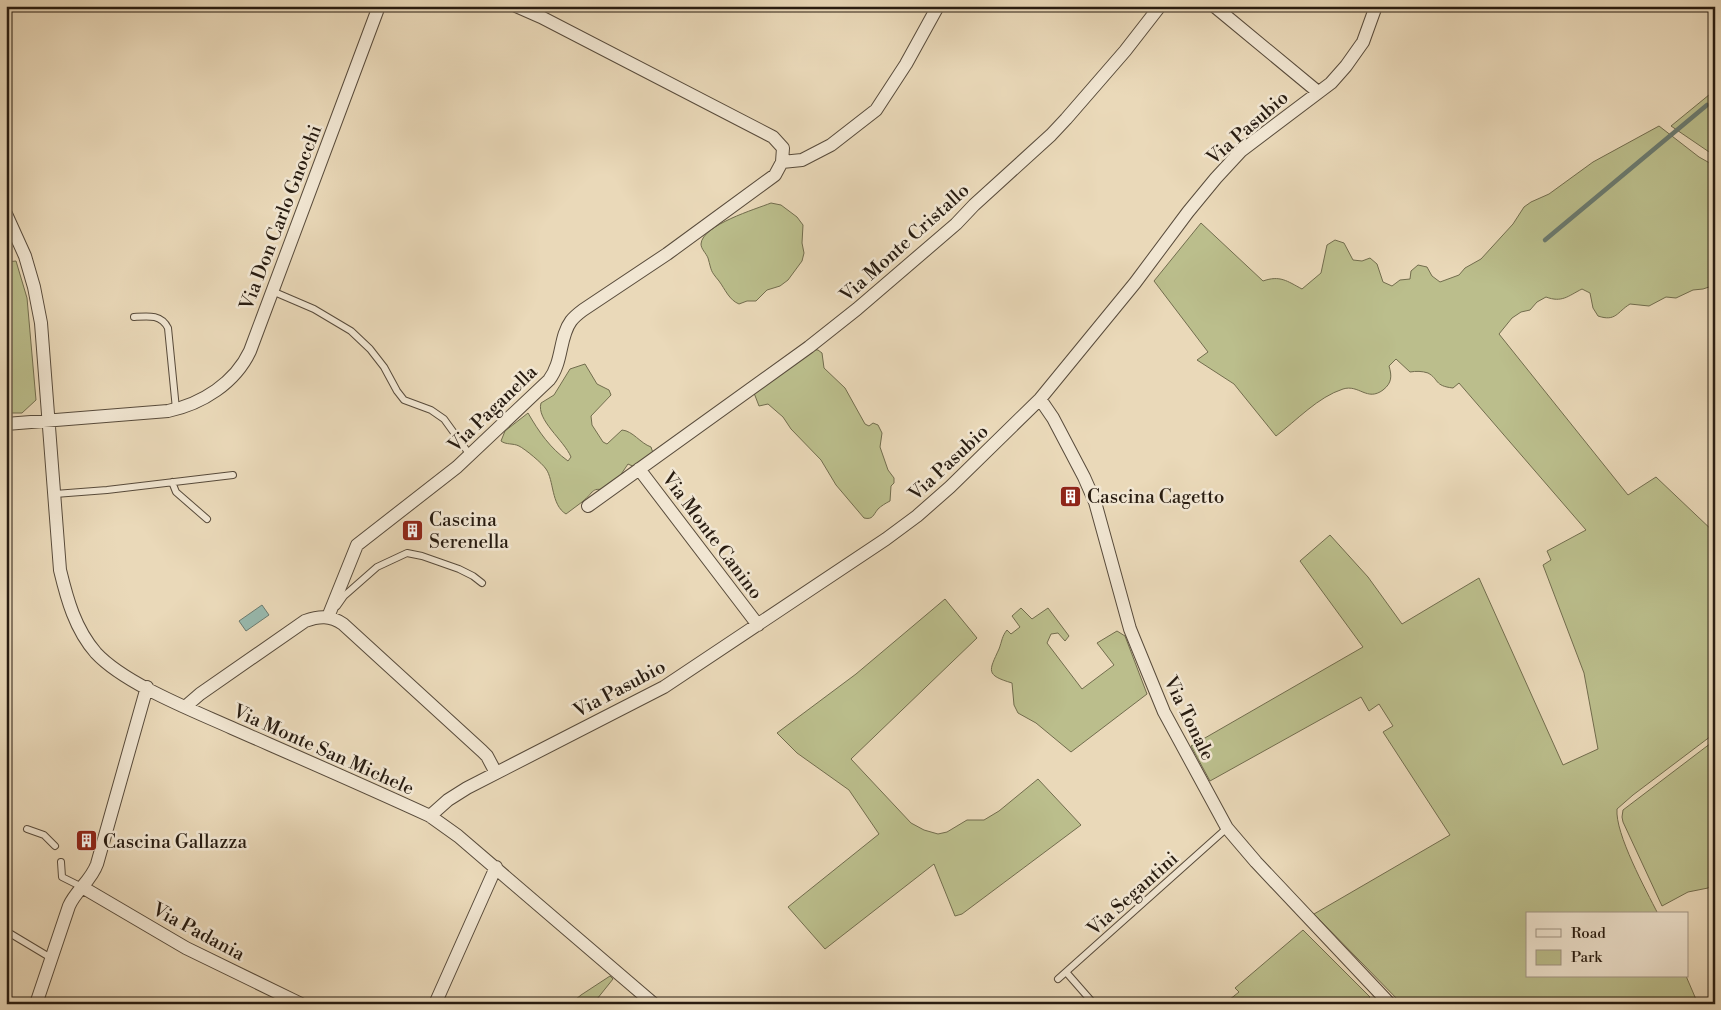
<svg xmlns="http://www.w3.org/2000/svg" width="1721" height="1010" viewBox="0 0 1721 1010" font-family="'Libre Bodoni',serif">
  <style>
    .green { fill: #bbbe8c; stroke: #726d4e }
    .water { fill: #98baaf; stroke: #6b7b70 }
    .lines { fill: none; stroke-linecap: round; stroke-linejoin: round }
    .stream { stroke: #6b7b70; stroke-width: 4.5 }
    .lane-casing { stroke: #584b3b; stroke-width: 8 }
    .street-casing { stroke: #584b3b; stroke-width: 14 }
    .lane { stroke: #f1e6d2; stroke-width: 6 }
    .street { stroke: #f1e6d2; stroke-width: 12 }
    .labels { text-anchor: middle; stroke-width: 5; stroke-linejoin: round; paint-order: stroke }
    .street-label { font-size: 19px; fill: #281c11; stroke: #f1e6d2 }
    .poi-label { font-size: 19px; fill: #281c11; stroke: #f1e6d2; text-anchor: start }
  </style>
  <rect width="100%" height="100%" fill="#ead9b9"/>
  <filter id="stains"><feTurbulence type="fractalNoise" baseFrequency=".004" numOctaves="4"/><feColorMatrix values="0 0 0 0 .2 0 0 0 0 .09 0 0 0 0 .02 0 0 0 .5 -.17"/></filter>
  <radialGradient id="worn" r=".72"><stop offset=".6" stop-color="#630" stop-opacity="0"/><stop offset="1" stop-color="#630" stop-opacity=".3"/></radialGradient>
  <path class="green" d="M 1715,90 L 1715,156 L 1671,126 Z
    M 1659,126 L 1699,157 L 1715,166 L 1715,284 L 1712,286 L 1703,289 L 1693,290 L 1676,298 L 1666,297 L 1649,306 L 1630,304 C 1617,312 1616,322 1598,316 L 1593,308 L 1590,293 L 1582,289 C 1568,296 1562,303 1546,297 L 1537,302 L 1530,310 L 1521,312 L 1512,318 L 1499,334 L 1628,495 L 1656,477 L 1715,533 L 1715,733 L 1633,795 L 1617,809 C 1615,834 1646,890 1658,914 L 1527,914 L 1527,976 L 1686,976 L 1698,1004 L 1402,1004 L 1314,914 L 1450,835 L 1383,732 L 1393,726 L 1379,704 L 1369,711 L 1361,697 L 1210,781 L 1191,746 L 1363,647 L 1300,561 L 1330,535 L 1368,577 L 1402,624 L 1479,578 L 1563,765 L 1598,749 L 1584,673 L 1543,565 L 1551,560 L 1547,551 L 1586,530 L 1459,383 L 1453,388 C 1434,386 1439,379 1428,373 C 1422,371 1416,371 1410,372 L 1396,359 L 1389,366 C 1392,376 1392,383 1383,390 C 1367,402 1359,384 1343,389 C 1318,397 1297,420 1276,436 L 1234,384 L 1197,360 L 1208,352 L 1154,281 L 1201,223 L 1263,281 C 1280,275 1287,281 1302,289 L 1321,273 L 1327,245 L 1335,240 L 1344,243 L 1353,260 L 1362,261 L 1370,258 L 1377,264 L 1383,282 L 1392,286 L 1400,280 L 1410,279 L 1411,271 L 1418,265 L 1427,267 L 1432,276 L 1440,282 L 1459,275 L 1465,268 L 1481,259 L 1513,224 L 1524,207 L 1531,202 L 1549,194 L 1593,162 Z
    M 771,203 L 781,205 L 797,217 L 803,225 L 802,243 L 804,253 L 802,261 L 788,280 L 780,286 L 767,290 L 756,301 L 747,301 L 739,304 C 729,300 725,289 719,281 C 710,270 712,272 708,258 C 706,253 701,249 701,244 C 702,225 756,209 771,203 Z
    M 16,261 L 27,298 L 36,400 L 22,413 L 6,413 L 6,262 Z
    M 809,349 L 818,350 L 822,353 L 824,368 L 845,388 L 865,424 L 869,426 L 873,423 L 878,425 L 882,433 L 880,447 L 888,470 L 894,478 L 894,483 L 891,486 L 890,501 C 886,503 881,506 878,509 C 873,515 873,520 864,518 L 836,485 L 821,460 L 791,429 L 783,417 L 768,404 L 759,406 L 754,393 Z
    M 585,364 L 597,384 L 609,390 L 611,395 L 591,416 L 592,425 L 603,442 L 607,444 L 622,430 C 633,431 640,443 651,447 L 654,456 L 639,469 L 628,464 L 609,492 C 591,485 594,493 582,502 C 577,506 571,510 566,514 C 551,505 554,480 546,469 C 542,463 525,449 519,446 C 513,443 506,445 501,441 L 505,431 L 528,413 C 539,432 550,448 568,461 L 571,457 C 564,440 536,420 541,403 L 554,395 L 570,369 Z
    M 945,599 L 977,638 L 851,759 L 911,823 L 924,830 L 938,834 L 947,832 L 967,820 L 984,820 L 999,811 L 1038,779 L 1081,825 L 962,914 L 955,916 L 934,864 L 825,949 L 788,907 L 879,834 L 849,790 L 797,753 L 777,733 L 856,674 Z
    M 1021,608 L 1032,619 L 1048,608 L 1069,636 L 1065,641 L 1058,633 L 1051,634 L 1047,643 L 1082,689 L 1114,665 L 1097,643 L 1117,631 L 1125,636 L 1147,694 L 1071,752 L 1036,723 L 1018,713 L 1014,705 L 1012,683 C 985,675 989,671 999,649 C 1002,641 1002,636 1007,630 L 1011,634 L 1020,627 L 1012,616 Z
    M 1715,740 L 1715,883 L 1708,888 L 1688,892 L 1662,906 L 1623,822 L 1622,817 L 1623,810 Z
    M 1303,930 L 1370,997 L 1363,1004 L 1224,1004 L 1239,992 L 1235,988 Z
    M 610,976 L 613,979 L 593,1004 L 570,1004 L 581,995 Z"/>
  <path class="water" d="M 262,605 L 269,615 L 246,631 L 239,621 Z"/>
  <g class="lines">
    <path class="stream" d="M 1545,240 L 1707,105"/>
    <defs>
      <path id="lane" d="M 272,291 L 314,309 L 351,331 L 370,349 L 384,367 L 397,391 L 404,400 L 431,410 L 444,419 L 470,455
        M 134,317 C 148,316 161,314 168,328 L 176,409
        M 172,482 L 176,492 L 207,519
        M 55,494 L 107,490 L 233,475
        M 337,606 L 344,596 L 377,567 L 407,553 L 422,556 L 459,569 L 473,576 L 482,583
        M 27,829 L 44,835 L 55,846
        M 61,862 L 62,877 L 82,887
        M 6,931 L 51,958
        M 1066,972 L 1094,1004
        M 1058,979 L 1227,828"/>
      <path id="street" d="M 1214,6 L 1318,92
        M 782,162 L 802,160 L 831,145 L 876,110 L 906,64 L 938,6
        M 6,214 L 25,256 L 34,287 L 41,323 L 60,570 C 67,599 75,629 96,653 C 125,684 192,710 232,728 C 298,757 365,786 430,816 L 458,836 L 654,1004
        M 1040,399 L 1053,418 L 1084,477 L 1095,502 L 1130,629 L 1164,712 L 1227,828 L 1256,862 L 1390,1004
        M 6,424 L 168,411 C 202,404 235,383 250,351 L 379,6
        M 639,469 L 758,625
        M 588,506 L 809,347 L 857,309 L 956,224 L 974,205 L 1051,135 L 1066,119 L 1125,51 L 1160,6
        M 328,617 L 357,545 L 457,467 L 549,380 C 563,362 559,337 571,321 C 574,317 579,313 583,310 L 667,254 L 775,175 L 782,162 L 783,148 L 773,137 L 541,17 L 516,6
        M 185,707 L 200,694 L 305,621 C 319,616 330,615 343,624 L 482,751 L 487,756 L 496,773
        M 430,816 L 448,800 L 467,788 L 664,687 L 886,539 L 917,516 L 950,487 L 1040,399 L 1135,283 L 1188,212 L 1216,178 L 1241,151 L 1331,83 L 1346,66 L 1363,42 L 1376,6
        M 82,887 L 186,948 L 301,1004
        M 36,1004 L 69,906 C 76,890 91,881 97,864 L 147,687
        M 435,1004 L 496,867"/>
    </defs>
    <use href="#lane" class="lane-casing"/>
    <use href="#street" class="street-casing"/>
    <use href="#lane" class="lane"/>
    <use href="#street" class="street"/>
  </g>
  <defs>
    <symbol id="building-square" viewBox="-11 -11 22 22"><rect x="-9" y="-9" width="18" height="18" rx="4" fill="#8f2418" stroke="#f1e6d2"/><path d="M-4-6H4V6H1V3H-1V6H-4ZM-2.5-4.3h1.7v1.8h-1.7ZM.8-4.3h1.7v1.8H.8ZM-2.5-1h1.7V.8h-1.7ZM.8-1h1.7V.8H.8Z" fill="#fff"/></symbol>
  </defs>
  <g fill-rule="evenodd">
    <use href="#building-square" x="1058" y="484" width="25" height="25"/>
    <use href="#building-square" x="400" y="518" width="25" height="25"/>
    <use href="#building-square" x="74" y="828" width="25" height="25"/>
  </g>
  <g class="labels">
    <g class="street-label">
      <text transform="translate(1247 127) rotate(-41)" y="7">Via Pasubio</text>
      <text transform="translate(280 217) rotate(-69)" y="7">Via Don Carlo Gnocchi</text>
      <text transform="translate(904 242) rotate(-42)" y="7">Via Monte Cristallo</text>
      <text transform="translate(492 408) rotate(-44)" y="7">Via Paganella</text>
      <text transform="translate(948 462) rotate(-43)" y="7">Via Pasubio</text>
      <text transform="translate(713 535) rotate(53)" y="7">Via Monte Canino</text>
      <text transform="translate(619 688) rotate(-28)" y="7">Via Pasubio</text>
      <text transform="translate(1190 718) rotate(64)" y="7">Via Tonale</text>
      <text transform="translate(324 749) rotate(24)" y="7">Via Monte San Michele</text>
      <text transform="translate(1132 893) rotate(-42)" y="7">Via Segantini</text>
      <text transform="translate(199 931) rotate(28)" y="7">Via Padania</text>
    </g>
    <g class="poi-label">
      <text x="1087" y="503">Cascina Cagetto</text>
      <text x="429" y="526">Cascina<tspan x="429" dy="22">Serenella</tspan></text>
      <text x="103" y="848">Cascina Gallazza</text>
    </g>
  </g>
  <rect width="1721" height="1010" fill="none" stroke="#ead9b9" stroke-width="25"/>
  <rect x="8" y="8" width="1706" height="995" fill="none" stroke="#281c11" stroke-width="2.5"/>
  <rect x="12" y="12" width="1696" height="985" fill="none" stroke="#281c11"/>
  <rect x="1526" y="912" width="162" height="65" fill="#f1e6d2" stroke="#a19585"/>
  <rect x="1536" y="929" width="25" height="8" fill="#f1e6d2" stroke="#a19585"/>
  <text x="1571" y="938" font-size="15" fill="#281c11">Road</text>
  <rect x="1536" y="950" width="25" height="15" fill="#bbbe8c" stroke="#a19585"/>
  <text x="1571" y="962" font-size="15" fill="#281c11">Park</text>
  <rect width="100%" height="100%" filter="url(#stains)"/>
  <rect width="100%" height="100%" fill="url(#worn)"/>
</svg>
